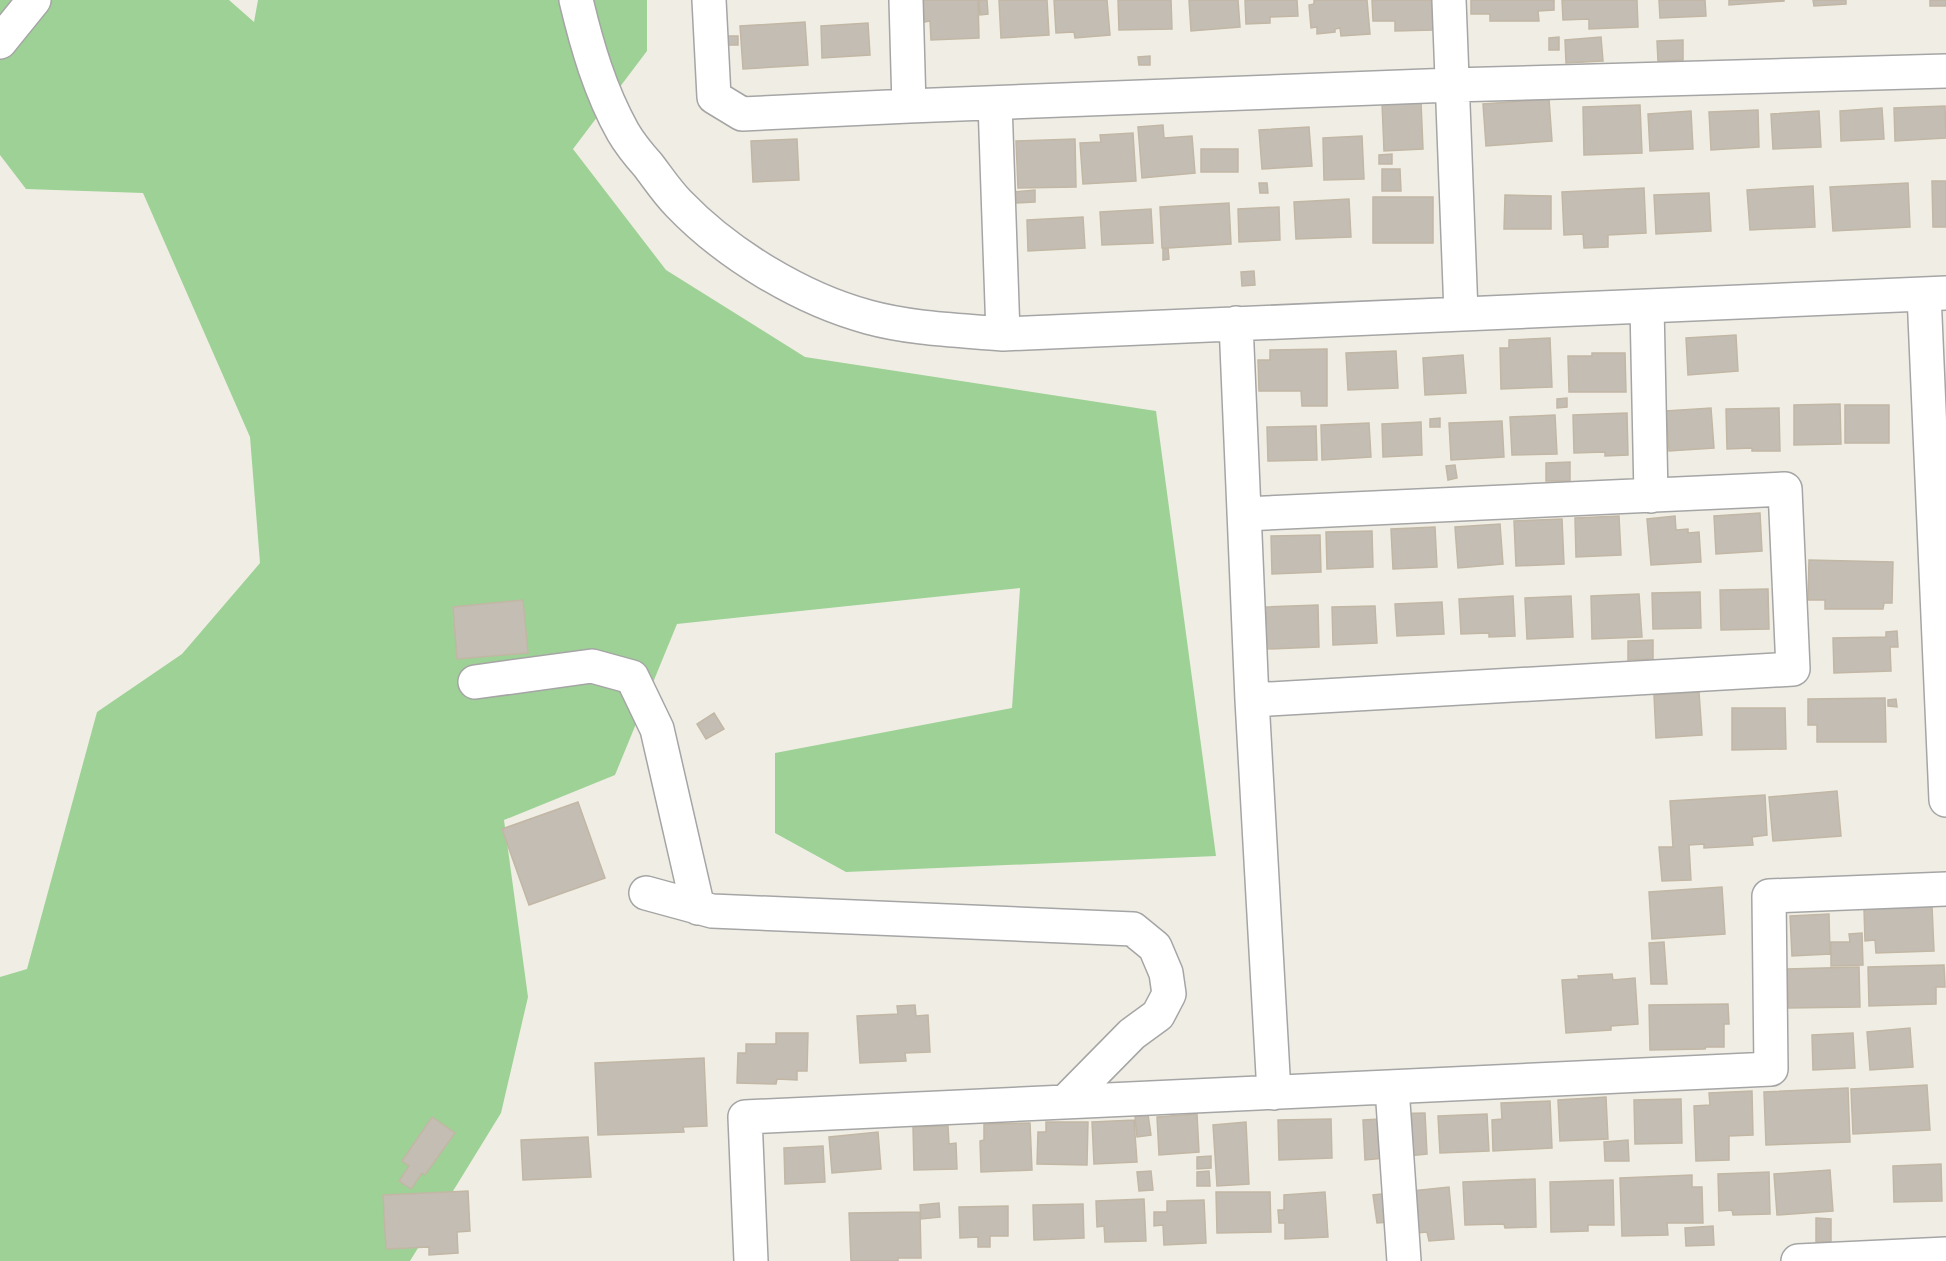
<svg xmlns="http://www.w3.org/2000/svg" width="1946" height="1261" viewBox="0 0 1946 1261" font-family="'Fira Sans',sans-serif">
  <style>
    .forest { fill: #9ed196 }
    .building { fill: #c4bdb3; stroke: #c2b7a5; stroke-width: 1.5 }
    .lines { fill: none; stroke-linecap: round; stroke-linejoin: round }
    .minor-casing { stroke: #a5a5a5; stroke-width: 36 }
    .minor { stroke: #fff; stroke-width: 33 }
  </style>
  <rect width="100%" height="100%" fill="#f0eee4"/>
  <path class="forest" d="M 0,0 L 229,0 L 254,22 L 258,0 L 647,0 L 647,51 L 573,149 L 666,270 L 805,357 L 1156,411 L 1216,856 L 846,872 L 775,833 L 775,753 L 1012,708 L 1020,588 L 677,624 L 615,775 L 504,820 L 528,997 L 501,1113 L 410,1261 L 0,1261 L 0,977 L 27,969 L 97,712 L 182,654 L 260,563 L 250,437 L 143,193 L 26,189 L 0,155 Z"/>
  <path class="building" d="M 923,0 L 978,0 L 979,38 L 931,40 L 930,21 L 924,22 Z
    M 979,0 L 987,0 L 988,14 L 980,15 Z
    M 999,0 L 1047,0 L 1049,35 L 1001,38 Z
    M 1054,0 L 1107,0 L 1110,35 L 1075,38 L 1074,32 L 1056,33 Z
    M 1118,0 L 1171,0 L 1172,29 L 1119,30 Z
    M 1189,0 L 1238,0 L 1240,27 L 1191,31 Z
    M 1245,0 L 1297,0 L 1298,16 L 1270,17 L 1270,23 L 1246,24 Z
    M 1314,0 L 1367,0 L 1370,34 L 1341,36 L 1340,28 L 1335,29 L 1335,32 L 1317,34 L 1317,27 L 1311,28 L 1309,5 L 1314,4 Z
    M 1372,0 L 1433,0 L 1434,30 L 1395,31 L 1395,21 L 1373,21 Z
    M 1471,0 L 1554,0 L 1554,10 L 1538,11 L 1539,21 L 1490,21 L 1490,14 L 1471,14 Z
    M 1562,0 L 1637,0 L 1638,27 L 1589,29 L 1589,19 L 1563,20 Z
    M 1659,0 L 1705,0 L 1706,16 L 1660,18 Z
    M 1729,0 L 1784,0 L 1784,1 L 1729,5 Z
    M 1813,0 L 1846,0 L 1846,4 L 1814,6 Z
    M 1930,0 L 1946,0 L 1946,6 L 1930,6 Z
    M 805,22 L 808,65 L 743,69 L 740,26 Z
    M 868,23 L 870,55 L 822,58 L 821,26 Z
    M 727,36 L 738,36 L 738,45 L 727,45 Z
    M 1559,37 L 1559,50 L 1549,50 L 1549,38 Z
    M 1601,37 L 1603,61 L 1566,63 L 1565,40 Z
    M 1683,40 L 1683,60 L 1658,61 L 1657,41 Z
    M 1150,56 L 1150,65 L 1139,65 L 1138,57 Z
    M 1549,99 L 1552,141 L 1486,146 L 1483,104 Z
    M 1421,102 L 1423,149 L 1384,151 L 1382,103 Z
    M 1640,105 L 1642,153 L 1584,155 L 1583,107 Z
    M 1945,106 L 1946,138 L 1895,141 L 1894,108 Z
    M 1882,108 L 1884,139 L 1841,141 L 1840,111 Z
    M 1758,110 L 1759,147 L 1711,150 L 1709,112 Z
    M 1691,111 L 1693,149 L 1650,151 L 1648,114 Z
    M 1819,111 L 1821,147 L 1773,149 L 1771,114 Z
    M 1163,125 L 1164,138 L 1192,136 L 1195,173 L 1142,178 L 1138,127 Z
    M 1309,127 L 1312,166 L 1262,169 L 1259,130 Z
    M 1133,133 L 1136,181 L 1083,184 L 1080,143 L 1101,142 L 1100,135 Z
    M 1362,136 L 1364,179 L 1324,180 L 1323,138 Z
    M 797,139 L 799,180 L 753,182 L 751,141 Z
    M 1075,139 L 1076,187 L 1018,188 L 1016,141 Z
    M 1201,149 L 1238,149 L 1238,172 L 1201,172 Z
    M 1392,154 L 1392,164 L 1379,164 L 1379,155 Z
    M 1382,169 L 1400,169 L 1401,191 L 1382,191 Z
    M 1932,181 L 1946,181 L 1946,227 L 1933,227 Z
    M 1259,183 L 1267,183 L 1268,193 L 1260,193 Z
    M 1908,183 L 1910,227 L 1833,231 L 1830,187 Z
    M 1813,186 L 1815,227 L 1750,230 L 1747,190 Z
    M 1644,188 L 1646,233 L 1608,235 L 1608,247 L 1584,248 L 1583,234 L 1564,235 L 1562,192 Z
    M 1035,190 L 1035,202 L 1014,203 L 1013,192 Z
    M 1709,193 L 1711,231 L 1656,234 L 1654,195 Z
    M 1505,195 L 1551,196 L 1551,229 L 1504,229 Z
    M 1373,197 L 1433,197 L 1433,243 L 1373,243 Z
    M 1349,199 L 1351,237 L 1296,239 L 1294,202 Z
    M 1229,203 L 1231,244 L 1168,248 L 1169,259 L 1163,260 L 1163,249 L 1168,248 L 1162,248 L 1160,207 Z
    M 1279,207 L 1280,240 L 1239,242 L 1238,209 Z
    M 1151,209 L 1153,243 L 1102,245 L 1100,212 Z
    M 1083,217 L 1085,248 L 1028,251 L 1027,220 Z
    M 1254,271 L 1255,285 L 1242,286 L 1241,272 Z
    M 1736,335 L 1738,371 L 1688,375 L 1686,338 Z
    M 1550,338 L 1552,387 L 1501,389 L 1500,348 L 1509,348 L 1509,340 Z
    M 1327,349 L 1327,406 L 1302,406 L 1301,391 L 1259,391 L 1258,360 L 1270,360 L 1270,350 Z
    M 1396,351 L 1398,388 L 1348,390 L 1346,353 Z
    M 1592,353 L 1625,353 L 1626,392 L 1569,392 L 1568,356 L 1592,356 Z
    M 1463,355 L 1466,393 L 1425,395 L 1423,358 Z
    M 1567,398 L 1567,407 L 1557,408 L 1557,399 Z
    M 1840,404 L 1841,444 L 1794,445 L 1794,405 Z
    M 1845,405 L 1889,405 L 1889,443 L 1845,443 Z
    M 1711,408 L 1714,448 L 1669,451 L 1666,411 Z
    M 1779,408 L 1780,451 L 1752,451 L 1752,448 L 1727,449 L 1726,409 Z
    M 1627,413 L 1628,455 L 1605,456 L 1605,452 L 1574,453 L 1573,415 Z
    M 1555,415 L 1557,454 L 1512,455 L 1510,417 Z
    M 1440,418 L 1440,427 L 1430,427 L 1430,419 Z
    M 1502,421 L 1504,457 L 1451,460 L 1449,423 Z
    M 1421,422 L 1422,455 L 1383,457 L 1382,424 Z
    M 1369,423 L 1371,457 L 1322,460 L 1321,425 Z
    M 1316,426 L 1317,460 L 1268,461 L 1267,427 Z
    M 1570,462 L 1570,481 L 1546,481 L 1546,463 Z
    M 1455,465 L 1457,478 L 1448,480 L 1446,466 Z
    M 1760,513 L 1762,551 L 1716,554 L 1714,516 Z
    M 1619,516 L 1621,555 L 1576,557 L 1575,518 Z
    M 1675,516 L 1676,530 L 1688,529 L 1688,533 L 1699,532 L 1701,562 L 1651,565 L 1647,519 Z
    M 1562,519 L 1564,564 L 1516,566 L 1514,521 Z
    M 1500,524 L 1503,564 L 1458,568 L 1455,527 Z
    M 1435,527 L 1437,567 L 1393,569 L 1391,529 Z
    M 1372,531 L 1373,567 L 1327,569 L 1326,532 Z
    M 1320,535 L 1321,572 L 1272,574 L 1271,536 Z
    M 1809,560 L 1893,562 L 1892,603 L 1884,603 L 1883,609 L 1825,609 L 1825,600 L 1808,600 Z
    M 1768,589 L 1769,629 L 1721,630 L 1720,590 Z
    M 1700,592 L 1701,628 L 1653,629 L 1652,593 Z
    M 1639,594 L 1642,637 L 1592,639 L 1591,596 Z
    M 1513,596 L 1515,636 L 1489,637 L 1489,633 L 1461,634 L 1459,599 Z
    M 1571,596 L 1573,637 L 1527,639 L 1525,598 Z
    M 523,600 L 528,653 L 457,659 L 453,607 Z
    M 1442,602 L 1444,634 L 1397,636 L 1395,604 Z
    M 1318,605 L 1319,647 L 1267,649 L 1265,607 Z
    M 1375,606 L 1377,643 L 1333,645 L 1332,607 Z
    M 1897,631 L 1898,647 L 1890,647 L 1891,671 L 1834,673 L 1833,638 L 1886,637 L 1886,632 Z
    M 1653,640 L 1653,659 L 1628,660 L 1628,641 Z
    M 1699,692 L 1702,735 L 1656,738 L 1654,695 Z
    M 1885,698 L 1886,742 L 1817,742 L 1817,725 L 1808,725 L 1808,699 Z
    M 1896,699 L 1897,707 L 1888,706 L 1888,700 Z
    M 1732,708 L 1785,708 L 1786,749 L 1732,750 Z
    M 714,713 L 724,729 L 706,739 L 697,724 Z
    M 1837,791 L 1841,836 L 1773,841 L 1769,797 Z
    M 1765,795 L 1767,835 L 1752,837 L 1753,845 L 1704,848 L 1704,844 L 1689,845 L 1691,880 L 1662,881 L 1659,847 L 1673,847 L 1670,801 Z
    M 578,802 L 605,878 L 529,905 L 502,829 Z
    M 1722,887 L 1725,934 L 1652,939 L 1649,892 Z
    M 1932,906 L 1934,951 L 1876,953 L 1875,940 L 1865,941 L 1864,909 Z
    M 1829,914 L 1830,954 L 1792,956 L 1790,916 Z
    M 1862,933 L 1863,965 L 1831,966 L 1831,942 L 1850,942 L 1849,934 Z
    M 1664,942 L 1667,984 L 1651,984 L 1649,943 Z
    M 1944,965 L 1945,987 L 1936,987 L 1936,1004 L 1869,1006 L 1868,967 Z
    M 1859,967 L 1860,1007 L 1788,1008 L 1787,969 Z
    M 1612,974 L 1613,980 L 1635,978 L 1638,1024 L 1611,1026 L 1611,1030 L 1566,1033 L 1562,980 L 1579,979 L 1578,976 Z
    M 1728,1004 L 1729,1024 L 1724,1024 L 1724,1047 L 1706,1047 L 1705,1049 L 1650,1050 L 1649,1005 Z
    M 915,1005 L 916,1016 L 928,1015 L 930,1052 L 905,1053 L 906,1061 L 860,1063 L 857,1016 L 898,1014 L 897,1006 Z
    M 1910,1028 L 1913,1067 L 1870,1070 L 1867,1032 Z
    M 776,1033 L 808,1033 L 807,1071 L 797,1071 L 797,1080 L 777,1079 L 776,1084 L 737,1083 L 738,1053 L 746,1053 L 746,1044 L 776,1044 Z
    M 1853,1033 L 1855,1068 L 1813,1070 L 1812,1035 Z
    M 704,1058 L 707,1126 L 683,1127 L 684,1132 L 598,1135 L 595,1063 Z
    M 1927,1085 L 1930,1130 L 1853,1134 L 1851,1089 Z
    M 1848,1088 L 1850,1142 L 1766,1145 L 1764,1092 Z
    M 1752,1091 L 1753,1135 L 1729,1136 L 1729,1160 L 1696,1161 L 1694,1106 L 1710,1105 L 1709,1093 Z
    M 1606,1097 L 1608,1139 L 1560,1141 L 1558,1100 Z
    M 1681,1099 L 1682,1143 L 1635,1144 L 1634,1100 Z
    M 1550,1101 L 1552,1148 L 1493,1151 L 1492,1120 L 1502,1119 L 1501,1103 Z
    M 1425,1113 L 1427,1154 L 1365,1160 L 1363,1120 L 1380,1119 L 1380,1114 Z
    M 1148,1114 L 1151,1135 L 1137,1137 L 1135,1116 Z
    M 1197,1114 L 1199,1152 L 1159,1155 L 1157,1117 Z
    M 1487,1114 L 1489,1151 L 1440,1153 L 1438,1116 Z
    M 432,1117 L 455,1133 L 425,1175 L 422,1173 L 411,1189 L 399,1181 L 409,1166 L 402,1161 Z
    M 1331,1119 L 1332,1158 L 1279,1160 L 1278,1120 Z
    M 1134,1120 L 1137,1162 L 1094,1164 L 1092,1122 Z
    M 1046,1122 L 1088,1122 L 1087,1165 L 1037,1164 L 1038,1132 L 1046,1132 Z
    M 1246,1122 L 1249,1184 L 1217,1186 L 1213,1125 Z
    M 1030,1123 L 1032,1170 L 981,1172 L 980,1141 L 984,1140 L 984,1124 Z
    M 948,1126 L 949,1144 L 956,1143 L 957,1169 L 914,1170 L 913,1127 Z
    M 878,1132 L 881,1169 L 832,1173 L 829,1137 Z
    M 588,1137 L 591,1177 L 523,1180 L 521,1140 Z
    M 1628,1140 L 1629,1161 L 1605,1161 L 1604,1142 Z
    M 823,1146 L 825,1182 L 785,1184 L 784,1148 Z
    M 1211,1156 L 1211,1168 L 1197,1169 L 1197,1157 Z
    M 1941,1164 L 1942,1201 L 1894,1202 L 1893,1166 Z
    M 1830,1170 L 1833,1211 L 1777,1215 L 1774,1174 Z
    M 1151,1171 L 1153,1190 L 1139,1191 L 1137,1172 Z
    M 1209,1171 L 1210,1186 L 1197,1186 L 1197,1172 Z
    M 1769,1172 L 1770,1214 L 1733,1215 L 1732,1210 L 1719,1211 L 1718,1174 Z
    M 1692,1175 L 1692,1187 L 1702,1187 L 1703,1223 L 1667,1223 L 1668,1235 L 1622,1236 L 1620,1178 Z
    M 1535,1179 L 1536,1227 L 1505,1228 L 1504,1224 L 1465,1225 L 1463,1182 Z
    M 1613,1180 L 1614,1225 L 1588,1225 L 1588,1231 L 1551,1232 L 1550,1182 Z
    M 1449,1187 L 1454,1239 L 1429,1241 L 1427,1232 L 1417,1233 L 1391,1222 L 1377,1223 L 1373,1195 Z
    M 468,1191 L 470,1231 L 457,1232 L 458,1253 L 429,1255 L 429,1247 L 386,1249 L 383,1195 Z
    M 1216,1192 L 1270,1192 L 1271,1232 L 1217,1233 Z
    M 1325,1192 L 1328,1237 L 1285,1239 L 1285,1223 L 1279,1223 L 1278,1210 L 1284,1210 L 1284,1195 Z
    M 1144,1199 L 1146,1241 L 1105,1242 L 1104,1226 L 1097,1227 L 1096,1201 Z
    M 1204,1200 L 1206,1243 L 1164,1245 L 1163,1225 L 1154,1226 L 1154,1212 L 1167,1212 L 1167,1201 Z
    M 939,1203 L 940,1217 L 921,1219 L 920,1205 Z
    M 1083,1204 L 1084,1238 L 1034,1240 L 1033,1205 Z
    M 1008,1206 L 1008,1236 L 990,1236 L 990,1247 L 978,1247 L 978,1237 L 960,1238 L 959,1207 Z
    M 920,1212 L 921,1258 L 898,1258 L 898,1261 L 851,1261 L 849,1213 Z
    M 1816,1218 L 1831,1219 L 1831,1242 L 1816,1242 Z
    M 1713,1226 L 1714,1245 L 1686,1246 L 1685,1228 Z"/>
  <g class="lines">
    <defs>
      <path id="minor" d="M 576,0 C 587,46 600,91 623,132 C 630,144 639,155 648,165 C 658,178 667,192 679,204 C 727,254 801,299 868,317 C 912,329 958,330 1003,334 L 1946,293
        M 709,0 L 714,97 L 742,114 L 909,106 L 1452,85 L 1946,71
        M 906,0 L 909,106
        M 1449,0 L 1461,313
        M 0,42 L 34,0
        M 995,103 L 1003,334
        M 1924,294 L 1946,800
        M 1647,306 L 1651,496
        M 1236,323 L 1252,700 L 1274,1093
        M 1244,514 L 1785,489 L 1793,669 L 1252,700
        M 475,682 L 592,666 L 632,677 L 657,729 L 698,908
        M 646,893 L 712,911 L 1133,929 L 1155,947 L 1166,973 L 1169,994 L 1158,1015 L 1132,1034 L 1066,1101
        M 1392,1088 L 1404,1261
        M 751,1261 L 745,1117 C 1087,1100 1429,1086 1771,1069 L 1769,896 L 1946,889
        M 1798,1261 L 1946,1254"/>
    </defs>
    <use href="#minor" class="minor-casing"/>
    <use href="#minor" class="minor"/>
  </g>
</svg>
